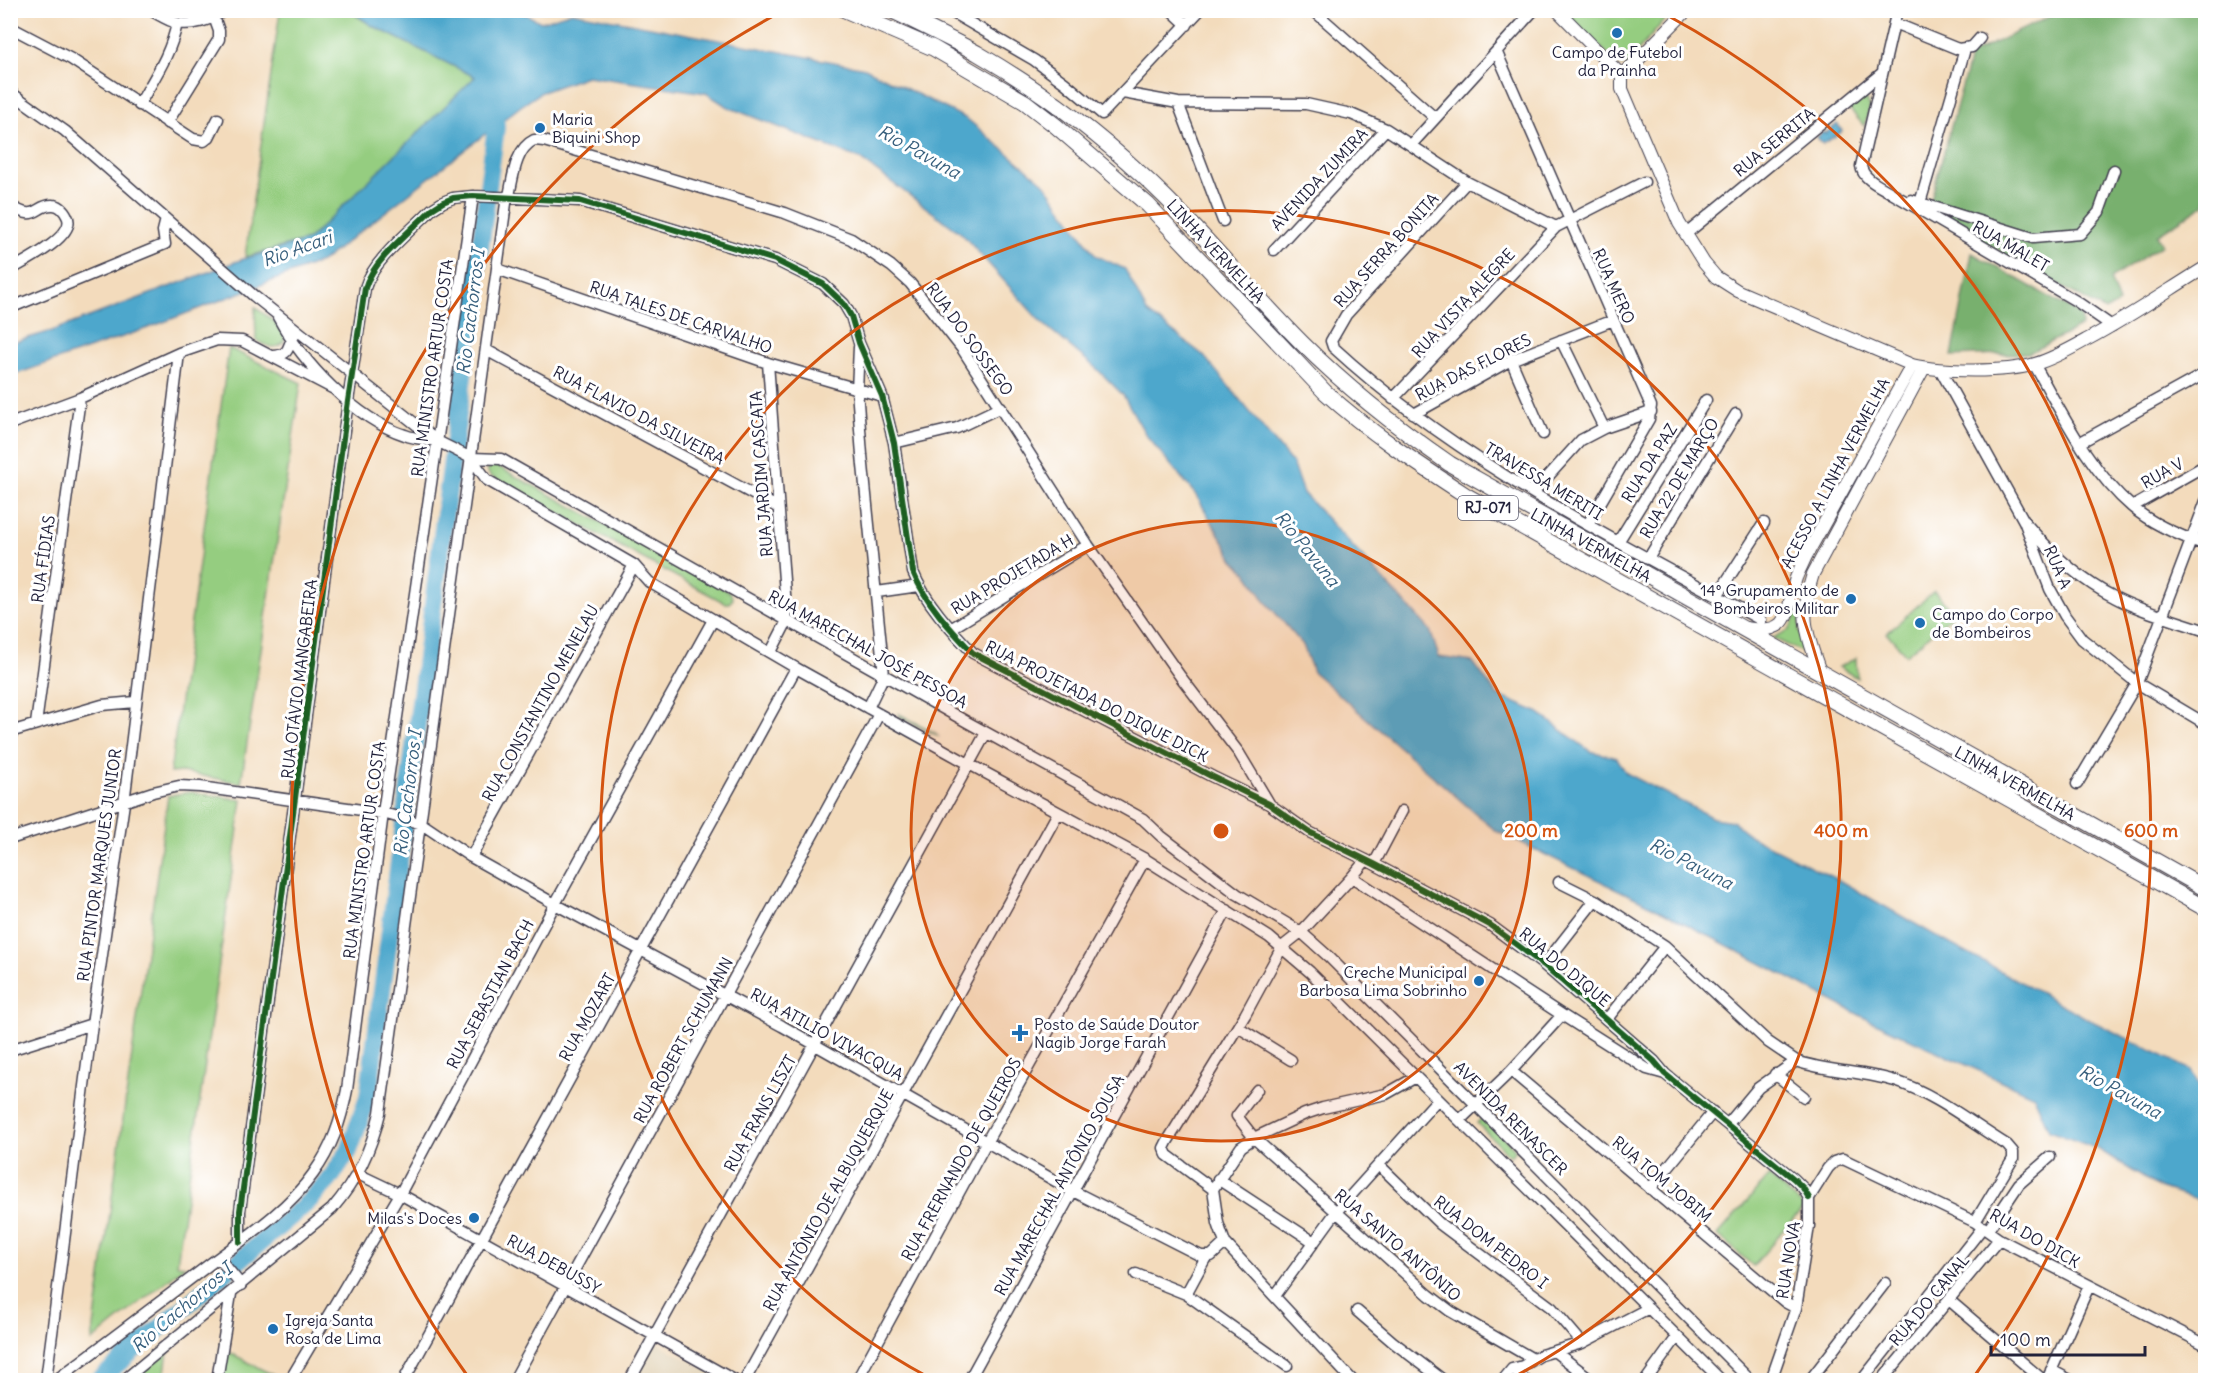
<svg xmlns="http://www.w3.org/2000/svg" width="2216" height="1391" viewBox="0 0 2216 1391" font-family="Delius,sans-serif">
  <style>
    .built { fill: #e1d2b5 }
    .green { fill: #95cd80; stroke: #5c785e; stroke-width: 1.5 }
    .forest { fill: #78b06e; stroke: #4d6954; stroke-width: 1.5 }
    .water { fill: #4ea7cc; stroke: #386484; stroke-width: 1.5 }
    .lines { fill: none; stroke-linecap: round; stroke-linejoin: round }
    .river { stroke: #4ea7cc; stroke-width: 18 }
    .minor-casing { stroke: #413e4e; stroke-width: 13 }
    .major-casing { stroke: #413e4e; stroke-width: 14 }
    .highway-casing { stroke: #413e4e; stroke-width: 17 }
    .minor { stroke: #fff; stroke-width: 10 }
    .major { stroke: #fff; stroke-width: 12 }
    .highway { stroke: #fff; stroke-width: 15 }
    .cycleway-casing { stroke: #fff; stroke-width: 10 }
    .cycleway { stroke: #1b5e20; stroke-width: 6 }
    .ring { fill: none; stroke: #d45411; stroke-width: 3 }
    .poi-dot { fill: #1f6fb2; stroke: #fff; stroke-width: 2 }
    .labels { text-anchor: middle; stroke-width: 6; stroke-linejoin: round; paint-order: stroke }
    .shield { fill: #fff; stroke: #646476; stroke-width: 1.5 }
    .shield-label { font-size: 15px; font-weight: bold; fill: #22223b }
    .poi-label { font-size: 16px; fill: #22223b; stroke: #fff; text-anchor: start }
    .street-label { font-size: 16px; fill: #22223b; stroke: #fff }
    .water-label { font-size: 18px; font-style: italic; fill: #365e7c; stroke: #fff }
    .centre { fill: #d45411; stroke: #fff; stroke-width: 3 }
    .ring-label { font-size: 18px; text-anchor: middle; font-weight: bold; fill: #d45411; stroke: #fff; stroke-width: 6; stroke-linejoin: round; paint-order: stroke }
  </style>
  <rect width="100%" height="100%" fill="#fff"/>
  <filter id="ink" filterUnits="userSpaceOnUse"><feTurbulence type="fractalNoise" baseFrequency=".0167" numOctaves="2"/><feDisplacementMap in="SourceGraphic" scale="12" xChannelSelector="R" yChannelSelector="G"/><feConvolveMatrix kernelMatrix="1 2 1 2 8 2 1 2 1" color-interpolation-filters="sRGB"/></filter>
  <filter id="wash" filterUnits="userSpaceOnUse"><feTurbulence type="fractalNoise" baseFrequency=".008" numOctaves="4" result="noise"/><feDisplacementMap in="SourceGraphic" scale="24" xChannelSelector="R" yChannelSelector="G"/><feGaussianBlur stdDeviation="1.35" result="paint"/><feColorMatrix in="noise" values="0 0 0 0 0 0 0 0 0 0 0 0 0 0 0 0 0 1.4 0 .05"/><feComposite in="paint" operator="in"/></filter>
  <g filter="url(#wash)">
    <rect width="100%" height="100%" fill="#f3dbbc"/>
    <path class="built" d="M 654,1341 L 725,1380 L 633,1380 Z"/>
    <path class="green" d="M 280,11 L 349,11 L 371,25 L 476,77 L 308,240 L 245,257 Z
      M 1560,11 L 1672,11 L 1627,64 L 1621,66 Z
      M 1861,97 L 1867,101 L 1870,107 L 1864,126 L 1848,107 Z
      M 255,307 C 263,314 274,320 281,328 C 288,336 285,347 273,347 C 267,347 261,342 256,340 Z
      M 229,348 L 301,383 L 241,783 L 182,772 L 170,773 Z
      M 491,465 L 495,465 L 730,592 L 733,599 L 729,603 L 725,603 L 490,476 L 487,470 Z
      M 1934,591 L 1954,614 L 1906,655 L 1887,633 Z
      M 1800,606 L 1799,631 L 1808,655 L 1773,638 L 1789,630 Z
      M 1856,658 L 1857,678 L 1839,667 Z
      M 899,714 L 936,733 L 938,736 L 900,717 Z
      M 190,792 L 242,800 L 177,1264 L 185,1266 L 92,1341 L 168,796 Z
      M 1483,1117 L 1516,1150 L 1510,1156 L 1477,1123 Z
      M 1769,1176 L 1804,1207 L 1753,1266 L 1718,1235 Z
      M 223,1349 L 282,1380 L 219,1380 Z
      M 168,1350 L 164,1380 L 130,1380 Z"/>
    <path class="forest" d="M 2061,11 L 2205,11 L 2206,163 L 2202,165 L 2205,174 L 2205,204 L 2157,235 L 2162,245 L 2110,279 L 2119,303 L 2105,311 L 1928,210 L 1971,54 Z
      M 1972,253 L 2081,315 L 2082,326 L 2029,353 L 1952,356 Z"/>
    <path class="water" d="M 457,10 L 468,15 L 521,12 L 541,22 L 572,12 L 865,68 L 967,119 L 1045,184 L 1095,255 L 1125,269 L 1147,312 L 1203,355 L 1292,463 L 1303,493 L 1430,630 L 1439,657 L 1473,662 L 1497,695 L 1537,712 L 1590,751 L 1617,758 L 1626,773 L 1713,818 L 1733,821 L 1750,836 L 1842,882 L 1952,945 L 2090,1020 L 2191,1070 L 2205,1098 L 2205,1202 L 2161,1189 L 2098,1149 L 2049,1131 L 2034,1096 L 1869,1020 L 1648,904 L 1496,831 L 1313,672 L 1303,645 L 1265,601 L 1250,577 L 1234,560 L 1196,495 L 1146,435 L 1123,395 L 1097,369 L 1040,321 L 962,234 L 860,159 L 728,107 L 706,93 L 587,76 L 542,92 L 521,106 L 321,262 L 148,328 L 11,376 L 11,343 L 52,331 L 243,259 L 308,240 L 475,77 L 371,25 L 351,11 Z
      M 1837,124 L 1842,131 C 1837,137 1830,138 1823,144 L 1817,137 L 1823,132 L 1825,134 Z"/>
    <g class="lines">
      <path class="river" d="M 99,1380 L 307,1203 L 329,1180 L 349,1151 L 368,1097 L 496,127 L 494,103"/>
    </g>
  </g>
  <g filter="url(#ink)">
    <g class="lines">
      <defs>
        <path id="minor" d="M 150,10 C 158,14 168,21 177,23 C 192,26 213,20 224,10
          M 948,10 L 1034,60 L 1065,83 L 1102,114 L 1200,10
          M 1171,10 L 1187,25
          M 1313,10 L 1435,118
          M 1897,10 L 1861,166 C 1863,180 1882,187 1893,194 L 2076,301 L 2112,326
          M 1894,23 L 1958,49 L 1972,47 L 1980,38
          M 10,27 L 71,59 L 193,139 L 204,141 L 209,137 L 218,119
          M 1497,53 L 1651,406 L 1649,419 L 1588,524
          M 10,92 L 65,131 L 254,296 L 437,441 L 471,458 L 501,459 L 967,722 L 1143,819 L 1161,836 L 1237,894 L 1301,932 L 1329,957 L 1750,1380
          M 1123,93 L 1178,103 L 1306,104 L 1351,114 L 1386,129 L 1467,182 L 1556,227 L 1644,182
          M 1178,103 L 1223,221
          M 139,105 C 154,78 171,54 177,23
          M 167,123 L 219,39 L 219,31 L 214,17
          M 1411,145 L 1534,10
          M 1467,182 L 1346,315 L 1331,341 L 1333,347 C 1459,463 1612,538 1761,620
          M 509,196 C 513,178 515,149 534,140 L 544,141 L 785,213 L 851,239 L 891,266 L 910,283 L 963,350 L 1088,545 L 1180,676 L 1239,753 L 1269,803
          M 1911,200 L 2033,238 L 2080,234 L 2099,212 L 2114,170
          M 1920,203 L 1965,49
          M 10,205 C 37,224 35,204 53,205 C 59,205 64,210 67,216 C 78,235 24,262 10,270
          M 1686,234 L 1882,73
          M 1274,250 L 1386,129
          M 497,269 L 768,363 L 882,396
          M 10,308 L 165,244 L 163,231 L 166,219
          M 278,317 C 302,362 355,419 405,435 C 415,439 426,439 437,441
          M 1561,340 L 1604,428
          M 859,347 L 857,390 L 862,455 L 884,675 L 868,708
          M 486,350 L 777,507
          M 273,356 C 292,354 286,347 294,336
          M 1511,360 L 1543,434
          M 768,363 L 787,621 L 771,652
          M 2034,364 C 2062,413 2089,470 2132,507 C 2153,525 2180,536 2206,545
          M 1941,371 L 2024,521 L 2050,589 L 2065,616 L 2082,639 L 2137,683 L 2206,724
          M 1393,399 L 1556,227
          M 1414,414 L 1511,360 L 1613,320
          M 10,424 L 80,398 L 179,353 L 217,340 L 242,341 L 334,389
          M 894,443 L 957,428 L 1001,407
          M 2079,443 L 2206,373
          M 471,458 L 487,480 L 634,565 L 649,582 L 796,668 L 969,764 L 1145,859 L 1269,937 L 1310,972 L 1721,1380
          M 1534,492 L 1581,440 L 1604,428 L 1651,412
          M 2132,507 L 2206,465
          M 2028,526 C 2053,555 2080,580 2114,597 C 2142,612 2175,620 2206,631
          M 1618,542 L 1706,400
          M 1648,559 L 1736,414
          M 877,592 L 919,586
          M 1717,596 L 1764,523
          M 952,628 L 1088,545
          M 36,724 L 80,398
          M 10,732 L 102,705 L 135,702
          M 2077,784 L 2137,683 L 2206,501
          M 10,839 L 153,792 L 179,786 L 200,787 L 383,813 L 422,824 L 471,857 L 555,904 L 782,1026 L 1073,1191 L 1201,1256 L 1211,1256 L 1225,1243
          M 471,857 L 634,565
          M 1374,864 L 1402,811
          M 1352,877 L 1562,1015 L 1647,1069 L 1665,1074
          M 1559,882 L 1595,900 L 1665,946 L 1768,1042 L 1796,1061
          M 1544,965 L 1595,900
          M 1607,1019 L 1665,946
          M 1238,1027 L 1291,1060
          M 10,1050 L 92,1024
          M 1511,1071 L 1785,1302 L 1796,1308
          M 1775,1074 L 1804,1097
          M 1257,1090 L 1237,1116 L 1254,1138 L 1429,1295 L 1450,1311 L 1533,1359
          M 1460,1120 L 1511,1071 L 1562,1015
          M 1728,1124 L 1758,1088 L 1796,1061 C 1828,1072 1862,1071 1895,1081 C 1936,1094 1971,1123 2007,1145 L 2013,1152 L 2013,1159 L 1975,1222
          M 1380,1166 L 1440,1224 L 1552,1308 L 1582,1343
          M 358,1174 L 400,1194 L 734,1380
          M 1218,1179 L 1314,1242
          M 1213,1189 L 1167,1155 L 1164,1148 L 1167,1142 L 1245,1015 L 1282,947 L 1301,932 L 1352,877 L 1366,860
          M 1213,1189 L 1218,1223 L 1225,1243 L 1352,1380
          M 1213,1189 L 1241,1147 L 1254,1138 L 1305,1114 L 1323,1108 L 1386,1094 L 1416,1077
          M 1650,1189 L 1713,1112
          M 1988,1230 L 2019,1184 L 2050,1157
          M 240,1242 L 240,1211 L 347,408 L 365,288 C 373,260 412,230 432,209 L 443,202 L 453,198 L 473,196 L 580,201 L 775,260 L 823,284 L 844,304 L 851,316 L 859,343 L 882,396 L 894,443 L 913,572 C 925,602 951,630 973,653 L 1213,777 L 1269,804 L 1309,832 L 1374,864 L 1490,925 L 1544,965 L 1654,1061 L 1665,1074 L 1794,1179 L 1803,1188 L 1809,1198
          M 1206,1257 L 1186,1294 L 1287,1366
          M 219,1258 L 241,1285
          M 1136,1274 L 1186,1294
          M 1275,1296 L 1336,1212 L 1438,1099
          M 1949,1300 L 2043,1380
          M 1357,1311 L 1393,1342 L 1443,1380
          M 1554,1351 L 1592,1380
          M 1512,1369 L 1526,1380
          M 2051,1370 L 2070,1380
          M 46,1380 L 92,1024 L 124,803 L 179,353
          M 56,1380 C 106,1343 156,1305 206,1267 C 242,1240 287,1211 313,1174 C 332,1148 341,1121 347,1090 L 383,813 L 473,196
          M 124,1380 L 332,1209 C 357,1180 371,1150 380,1113 L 507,196
          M 217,1380 L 231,1294
          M 290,1380 L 400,1194 L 555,904 L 713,620
          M 404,1380 L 796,668
          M 514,1380 L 879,714
          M 630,1380 L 986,733
          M 745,1380 L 1058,813
          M 857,1380 L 987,1141 L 1145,859
          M 969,1380 L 1227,910
          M 1503,1380 L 1512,1369 L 1523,1366 L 1541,1355 L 1582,1343 L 1649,1308
          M 1646,1380 L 1677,1337
          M 1771,1380 L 1796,1308 L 1809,1226 L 1809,1198 L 1828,1168 L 1834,1162 L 1843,1159 L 1975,1222 L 1999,1239 L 2206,1345
          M 1810,1380 L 1885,1283
          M 1862,1380 L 1983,1227
          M 1882,1380 L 1999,1239
          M 2047,1380 L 2089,1286"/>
        <path id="major" d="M 1557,10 L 1622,76
          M 1687,10 L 1622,76 L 1622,89 L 1679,223 L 1704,263 L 1716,277 L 1738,291 L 1912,365 C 1941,372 2005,373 2035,364 C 2053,359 2072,348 2088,339 C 2129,317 2167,291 2206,267
          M 1745,628 C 1793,636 1785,612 1796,578 C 1799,570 1803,563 1806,556 L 1912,365
          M 1820,672 C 1806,631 1799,618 1813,574 L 1924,368"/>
        <path id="highway" d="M 845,10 L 933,48 L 1025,102 L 1056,126 L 1148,205 L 1325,392 C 1369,432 1418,464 1467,496 L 2206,909
          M 891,10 C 920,24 949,38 977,53 C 1036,87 1092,129 1142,175 C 1199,227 1247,288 1302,343 C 1347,388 1398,428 1450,464 L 2206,889"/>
      </defs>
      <use href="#minor" class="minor-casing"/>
      <use href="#major" class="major-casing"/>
      <use href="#highway" class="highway-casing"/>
      <use href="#minor" class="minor"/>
      <use href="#major" class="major"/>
      <use href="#highway" class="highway"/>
      <defs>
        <path id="cycleway" d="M 240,1242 L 240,1211 L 347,408 L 365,288 C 373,260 412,230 432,209 L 443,202 L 453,198 L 473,196 L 580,201 L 775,260 L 823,284 L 844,304 L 851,316 L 859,343 L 882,396 L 894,443 L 913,572 C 925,602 951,630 973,653 L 1213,777 L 1269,804 L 1309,832 L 1374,864 L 1490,925 L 1544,965 L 1654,1061 L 1665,1074 L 1794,1179 L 1803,1188 L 1809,1198"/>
      </defs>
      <use href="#cycleway" class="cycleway-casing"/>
      <use href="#cycleway" class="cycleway"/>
    </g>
  </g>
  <circle cx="1221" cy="831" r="310" fill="#d45411" fill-opacity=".12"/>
  <g class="ring">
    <circle cx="1221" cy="831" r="310"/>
    <path d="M930 1378A620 620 0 1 1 1512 1378"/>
    <path d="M469 1378A930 930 0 0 1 777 14M1665 14A930 930 0 0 1 1973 1378"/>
  </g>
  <g class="poi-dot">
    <circle cx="1617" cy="33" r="6"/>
    <circle cx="540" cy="128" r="6"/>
    <circle cx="1851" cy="599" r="6"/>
    <circle cx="1920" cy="623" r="6"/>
    <circle cx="1479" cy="981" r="6"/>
    <path d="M1017 1024h6v6h6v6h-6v6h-6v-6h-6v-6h6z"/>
    <circle cx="474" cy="1218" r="6"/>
    <circle cx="273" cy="1329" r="6"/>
  </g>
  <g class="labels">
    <rect class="shield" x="1458" y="496" width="60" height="24" rx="4.5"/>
    <g class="shield-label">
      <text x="1488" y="513">RJ-071</text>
    </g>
    <g class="poi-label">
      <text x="1617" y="58" text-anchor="middle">Campo de Futebol<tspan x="1617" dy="18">da Prainha</tspan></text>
      <text x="552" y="125">Maria<tspan x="552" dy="18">Biquini Shop</tspan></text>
      <text x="1839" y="596" text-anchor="end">14º Grupamento de<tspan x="1839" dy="18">Bombeiros Militar</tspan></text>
      <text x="1932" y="620">Campo do Corpo<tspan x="1932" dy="18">de Bombeiros</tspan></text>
      <text x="1467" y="978" text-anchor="end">Creche Municipal<tspan x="1467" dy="18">Barbosa Lima Sobrinho</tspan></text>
      <text x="1034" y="1030">Posto de Saúde Doutor<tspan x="1034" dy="18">Nagib Jorge Farah</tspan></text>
      <text x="462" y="1224" text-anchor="end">Milas's Doces</text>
      <text x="285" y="1326">Igreja Santa<tspan x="285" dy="18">Rosa de Lima</tspan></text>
    </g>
    <g class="street-label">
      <text transform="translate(1774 142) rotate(-39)" y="6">RUA SERRITA</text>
      <text transform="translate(1319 179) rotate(-47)" y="6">AVENIDA ZUMIRA</text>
      <text transform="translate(2011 246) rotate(30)" y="6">RUA MALET</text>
      <text transform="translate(1386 250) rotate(-48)" y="6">RUA SERRA BONITA</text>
      <text transform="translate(1216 251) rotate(47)" y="6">LINHA VERMELHA</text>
      <text transform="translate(1614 286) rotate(66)" y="6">RUA MERO</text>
      <text transform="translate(1463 303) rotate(-47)" y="6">RUA VISTA ALEGRE</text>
      <text transform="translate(681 317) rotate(19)" y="6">RUA TALES DE CARVALHO</text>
      <text transform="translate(970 339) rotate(54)" y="6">RUA DO SOSSEGO</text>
      <text transform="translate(1473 367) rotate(-27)" y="6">RUA DAS FLORES</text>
      <text transform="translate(432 368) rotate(-82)" y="6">RUA MINISTRO ARTUR COSTA</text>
      <text transform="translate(639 415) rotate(28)" y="6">RUA FLAVIO DA SILVEIRA</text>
      <text transform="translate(1649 463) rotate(-58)" y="6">RUA DA PAZ</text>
      <text transform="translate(1835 473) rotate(-62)" y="6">ACESSO A LINHA VERMELHA</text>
      <text transform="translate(2162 473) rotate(-29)" y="6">RUA V</text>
      <text transform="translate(761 474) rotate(-94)" y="6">RUA JARDIM CASCATA</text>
      <text transform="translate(1679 478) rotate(-59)" y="6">RUA 22 DE MARÇO</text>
      <text transform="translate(1544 481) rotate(31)" y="6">TRAVESSA MERITI</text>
      <text transform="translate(1591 545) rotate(29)" y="6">LINHA VERMELHA</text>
      <text transform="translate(43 559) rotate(-82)" y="6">RUA FÍDIAS</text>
      <text transform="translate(2058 567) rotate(67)" y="6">RUA A</text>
      <text transform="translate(1012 574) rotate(-31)" y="6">RUA PROJETADA H</text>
      <text transform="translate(868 649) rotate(29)" y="6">RUA MARECHAL JOSÉ PESSOA</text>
      <text transform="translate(299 679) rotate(-83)" y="6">RUA OTÁVIO MANGABEIRA</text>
      <text transform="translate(1097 701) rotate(27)" y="6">RUA PROJETADA DO DIQUE DICK</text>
      <text transform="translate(540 703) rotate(-61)" y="6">RUA CONSTANTINO MENELAU</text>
      <text transform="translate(2015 783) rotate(29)" y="6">LINHA VERMELHA</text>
      <text transform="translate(364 850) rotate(-82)" y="6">RUA MINISTRO ARTUR COSTA</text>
      <text transform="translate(99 865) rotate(-82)" y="6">RUA PINTOR MARQUES JUNIOR</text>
      <text transform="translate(1565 967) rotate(40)" y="6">RUA DO DIQUE</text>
      <text transform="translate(490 994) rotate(-62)" y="6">RUA SEBASTIAN BACH</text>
      <text transform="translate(587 1017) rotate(-61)" y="6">RUA MOZART</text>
      <text transform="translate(827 1034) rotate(29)" y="6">RUA ATILIO VIVACQUA</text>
      <text transform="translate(683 1040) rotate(-61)" y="6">RUA ROBERT SCHUMANN</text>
      <text transform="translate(760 1113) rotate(-61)" y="6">RUA FRANS LISZT</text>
      <text transform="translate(1511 1118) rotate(45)" y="6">AVENIDA RENASCER</text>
      <text transform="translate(961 1159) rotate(-61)" y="6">RUA FRERNANDO DE QUEIROS</text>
      <text transform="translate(1662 1179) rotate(40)" y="6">RUA TOM JOBIM</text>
      <text transform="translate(1059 1185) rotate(-61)" y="6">RUA MARECHAL ANTÔNIO SOUSA</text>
      <text transform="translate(828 1200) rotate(-61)" y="6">RUA ANTÔNIO DE ALBUQUERQUE</text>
      <text transform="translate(2035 1238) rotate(30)" y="6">RUA DO DICK</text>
      <text transform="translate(1491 1242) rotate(38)" y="6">RUA DOM PEDRO I</text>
      <text transform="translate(1398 1245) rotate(41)" y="6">RUA SANTO ANTÔNIO</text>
      <text transform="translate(1788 1260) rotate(-81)" y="6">RUA NOVA</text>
      <text transform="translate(554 1264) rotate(29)" y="6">RUA DEBUSSY</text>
      <text transform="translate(1929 1300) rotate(-50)" y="6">RUA DO CANAL</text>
    </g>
    <g class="water-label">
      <text transform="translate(919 152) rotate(29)" y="6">Rio Pavuna</text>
      <text transform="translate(297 249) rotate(-20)" y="6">Rio Acari</text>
      <text transform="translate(471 312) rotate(-83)" y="6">Rio Cachorros I</text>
      <text transform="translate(1307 549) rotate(51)" y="6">Rio Pavuna</text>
      <text transform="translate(408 793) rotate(-83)" y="6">Rio Cachorros I</text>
      <text transform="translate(1691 864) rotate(27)" y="6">Rio Pavuna</text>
      <text transform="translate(2120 1092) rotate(29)" y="6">Rio Pavuna</text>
      <text transform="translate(182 1308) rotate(-41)" y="6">Rio Cachorros I</text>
    </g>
  </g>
  <circle cx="1221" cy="831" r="9" class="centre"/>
  <g class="ring-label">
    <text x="1531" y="837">200 m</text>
    <text x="1841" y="837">400 m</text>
    <text x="2151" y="837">600 m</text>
  </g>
  <rect width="2216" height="1391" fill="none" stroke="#fff" stroke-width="36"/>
  <path d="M1991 1346v9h154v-9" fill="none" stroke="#22223b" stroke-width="3"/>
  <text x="2000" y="1346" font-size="18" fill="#22223b" stroke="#ffffff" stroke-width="4.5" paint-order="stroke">100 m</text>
</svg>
